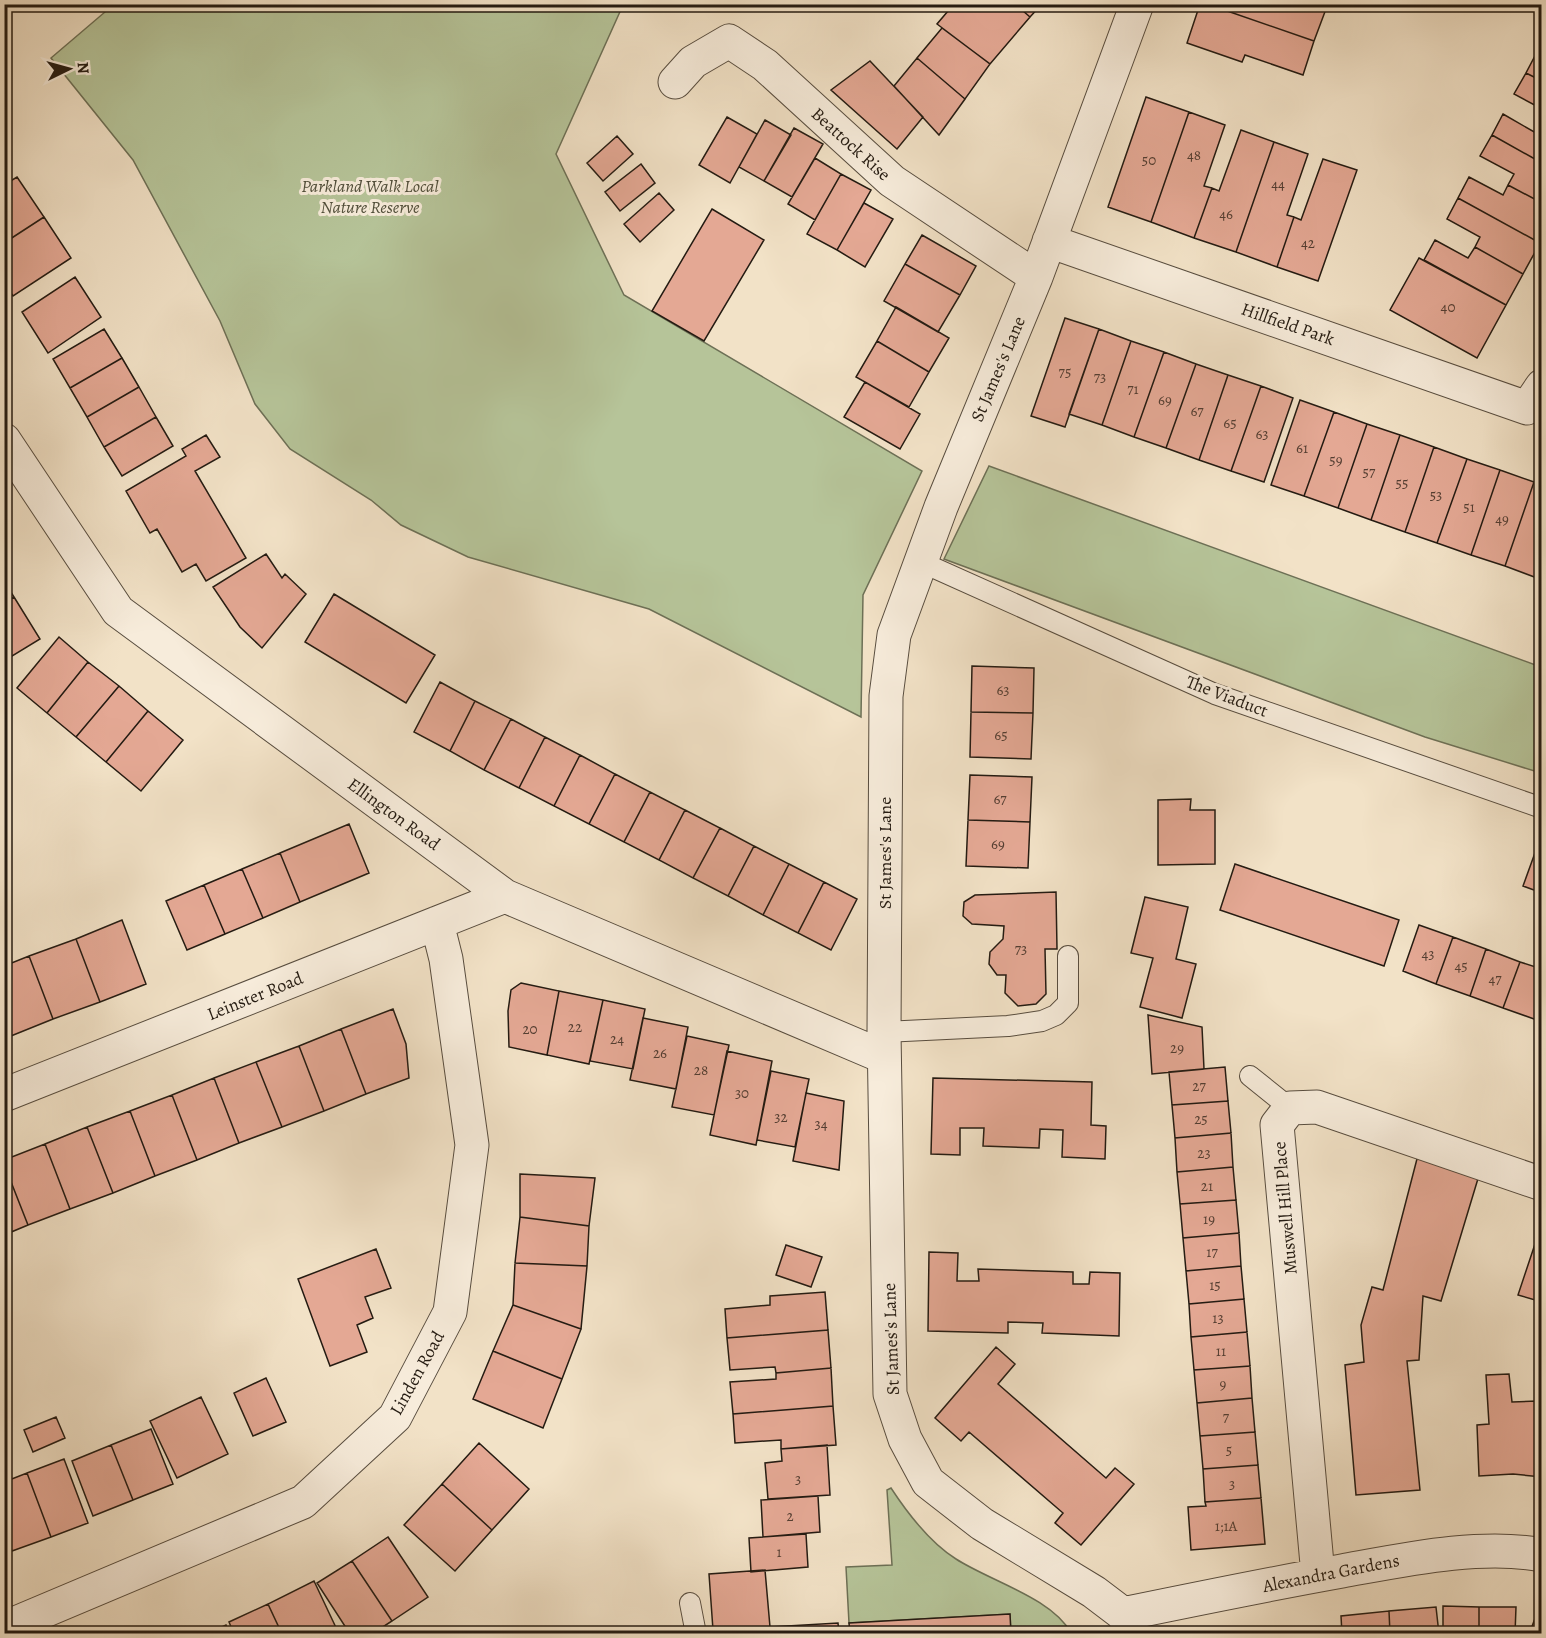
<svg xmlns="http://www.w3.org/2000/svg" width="1546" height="1638" viewBox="0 0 1546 1638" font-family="Alegreya,serif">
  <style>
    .green { fill: #b6c499; stroke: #6d7056; stroke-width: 1.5 }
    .building { fill: #e4a894; stroke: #241b12; stroke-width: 1.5 }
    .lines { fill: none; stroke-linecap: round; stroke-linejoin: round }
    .service-casing { stroke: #584d3f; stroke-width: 22 }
    .minor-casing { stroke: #584d3f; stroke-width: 35 }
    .service { stroke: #f7ecdb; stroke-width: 20 }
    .minor { stroke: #f7ecdb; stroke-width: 33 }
    .labels { text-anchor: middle; stroke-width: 6; stroke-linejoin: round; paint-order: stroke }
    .number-label { font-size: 15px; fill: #543e32 }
    .street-label { font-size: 18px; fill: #241b12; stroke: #f7ecdb }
    .park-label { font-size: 18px; font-style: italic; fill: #504e3a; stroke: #f7ecdb }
  </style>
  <rect width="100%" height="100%" fill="#f2e2c7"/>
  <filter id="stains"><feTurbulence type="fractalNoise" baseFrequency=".00333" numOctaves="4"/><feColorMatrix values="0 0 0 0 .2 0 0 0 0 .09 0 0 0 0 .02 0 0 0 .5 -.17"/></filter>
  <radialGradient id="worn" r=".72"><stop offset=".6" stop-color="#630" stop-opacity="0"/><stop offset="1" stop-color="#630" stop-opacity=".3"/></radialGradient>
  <path class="green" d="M 100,5 L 623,5 L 556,154 L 624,295 L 922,471 L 863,595 L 861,717 L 649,609 L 468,557 L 401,525 L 371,500 L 290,449 L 255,404 L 220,321 L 133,160 L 51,58 L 105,12 Z
    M 989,466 L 1541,667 L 1541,773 L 1425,737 L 944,559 Z
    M 891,1488 C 908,1514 929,1542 956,1559 C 990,1581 1052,1598 1071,1633 L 1011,1633 L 1010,1614 L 849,1623 L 846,1567 L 892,1565 L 887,1490 Z"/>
  <path class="building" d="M 954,4 L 1015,4 L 1030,17 L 990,64 L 937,24 Z
    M 1015,4 L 1042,4 L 1030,17 Z
    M 1200,4 L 1207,4 L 1314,41 L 1303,75 L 1245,55 L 1242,62 L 1187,43 Z
    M 1207,4 L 1312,4 L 1326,9 L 1314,41 Z
    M 942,28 L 990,64 L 965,99 L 917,58 Z
    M 1537,52 L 1542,55 L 1542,81 L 1526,73 Z
    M 917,58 L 965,99 L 939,135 L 894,86 Z
    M 870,61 L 923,117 L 897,149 L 831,90 Z
    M 1526,73 L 1542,81 L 1542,109 L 1514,94 Z
    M 1146,97 L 1189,112 L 1151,222 L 1108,207 Z
    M 1189,112 L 1225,125 L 1204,186 L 1212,188 L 1194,238 L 1151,222 Z
    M 1503,114 L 1536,133 L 1542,124 L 1542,163 L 1492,135 Z
    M 727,117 L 757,134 L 730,183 L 699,165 Z
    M 765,120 L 791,135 L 764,181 L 739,167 Z
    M 794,128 L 823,144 L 792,197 L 764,181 Z
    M 1241,130 L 1274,142 L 1236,252 L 1194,238 L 1212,188 L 1219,191 Z
    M 1492,135 L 1542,163 L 1542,203 L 1508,185 L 1514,174 L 1480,156 Z
    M 617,136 L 633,154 L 603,181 L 587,163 Z
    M 1274,142 L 1308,154 L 1287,215 L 1294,217 L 1277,267 L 1236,252 Z
    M 815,158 L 841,174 L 815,220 L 788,204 Z
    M 1323,159 L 1357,170 L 1318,281 L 1277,267 L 1294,217 L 1301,220 Z
    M 641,164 L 655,183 L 620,211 L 605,192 Z
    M 841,174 L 871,190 L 837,250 L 807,234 Z
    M 17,177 L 44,217 L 4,243 L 4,185 Z
    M 1469,177 L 1503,195 L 1508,185 L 1542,203 L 1540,243 L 1458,198 Z
    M 659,193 L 674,210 L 640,242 L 624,224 Z
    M 1458,198 L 1540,243 L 1523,274 L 1475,247 L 1480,237 L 1447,219 Z
    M 864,203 L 893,219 L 865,267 L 837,250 Z
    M 712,209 L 764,240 L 704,341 L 652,311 Z
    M 44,217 L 71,258 L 13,296 L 4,283 L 4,243 Z
    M 922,235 L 976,266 L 960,295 L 905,264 Z
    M 1435,240 L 1468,258 L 1475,247 L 1523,274 L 1506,305 L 1424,260 Z
    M 1419,258 L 1506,305 L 1477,358 L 1390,310 Z
    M 905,264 L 960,295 L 938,332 L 884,301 Z
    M 75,277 L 101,317 L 48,353 L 22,312 Z
    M 896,307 L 949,338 L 929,372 L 877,341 Z
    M 1065,318 L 1099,329 L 1065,427 L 1031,416 Z
    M 104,329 L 122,358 L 70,388 L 53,359 Z
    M 1099,329 L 1131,341 L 1102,425 L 1069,414 Z
    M 877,341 L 929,372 L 909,407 L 856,377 Z
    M 1131,341 L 1164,352 L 1134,437 L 1102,425 Z
    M 1164,352 L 1196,364 L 1166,448 L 1134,437 Z
    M 122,358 L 139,387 L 87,417 L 70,388 Z
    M 1196,364 L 1228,375 L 1199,460 L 1166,448 Z
    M 1228,375 L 1261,386 L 1231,471 L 1199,460 Z
    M 865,382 L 920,414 L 900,449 L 844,417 Z
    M 1261,386 L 1293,398 L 1264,482 L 1231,471 Z
    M 139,387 L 156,417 L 104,447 L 87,417 Z
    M 1300,400 L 1334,412 L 1304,496 L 1271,485 Z
    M 1334,412 L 1367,424 L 1338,508 L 1304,496 Z
    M 156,417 L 173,446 L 122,476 L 104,447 Z
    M 1367,424 L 1400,435 L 1371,520 L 1338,508 Z
    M 206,435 L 220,457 L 195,471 L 246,558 L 206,581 L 196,564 L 182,572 L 157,529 L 150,533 L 126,491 L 186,456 L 182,449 Z
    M 1400,435 L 1434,447 L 1405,532 L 1371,520 Z
    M 1434,447 L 1467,459 L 1437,543 L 1405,532 Z
    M 1467,459 L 1500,470 L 1471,555 L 1437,543 Z
    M 1500,470 L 1534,482 L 1505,566 L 1471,555 Z
    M 1534,482 L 1542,485 L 1542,567 L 1537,578 L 1505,566 Z
    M 266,554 L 282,578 L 285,574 L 306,594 L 262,648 L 240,627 L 213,587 Z
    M 4,581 L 14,597 L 4,603 Z
    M 334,594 L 435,655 L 406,703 L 305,642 Z
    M 14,597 L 40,639 L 4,661 L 4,603 Z
    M 59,637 L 88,662 L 47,713 L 17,688 Z
    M 88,662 L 119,686 L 76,737 L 47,713 Z
    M 972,666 L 1034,668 L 1033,713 L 971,712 Z
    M 440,682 L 475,701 L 450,751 L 414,732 Z
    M 119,686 L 148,711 L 106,762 L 76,737 Z
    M 475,701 L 511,719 L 484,770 L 450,751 Z
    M 148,711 L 183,740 L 141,791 L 106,762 Z
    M 971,712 L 1033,713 L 1031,759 L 970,757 Z
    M 511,719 L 545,737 L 519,788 L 484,770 Z
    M 545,737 L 580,755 L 554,806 L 519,788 Z
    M 580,755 L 615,774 L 589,824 L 554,806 Z
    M 615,774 L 650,792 L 624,842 L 589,824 Z
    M 970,775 L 1032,777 L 1030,822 L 968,820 Z
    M 650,792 L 685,810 L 659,860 L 624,842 Z
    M 1191,799 L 1190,810 L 1215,810 L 1215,864 L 1158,865 L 1158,800 Z
    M 685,810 L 720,828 L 693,878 L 659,860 Z
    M 968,820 L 1030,822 L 1028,868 L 966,866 Z
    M 349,824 L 369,873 L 300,902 L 280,853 Z
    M 720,828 L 754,846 L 728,896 L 693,878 Z
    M 1540,839 L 1542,839 L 1542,893 L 1523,886 Z
    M 754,846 L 789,864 L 763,915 L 728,896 Z
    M 280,853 L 300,902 L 263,918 L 242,869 Z
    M 789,864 L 824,882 L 798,933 L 763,915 Z
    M 1235,864 L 1399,920 L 1384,966 L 1220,910 Z
    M 242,869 L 263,918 L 225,934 L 204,885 Z
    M 824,882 L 857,899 L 831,950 L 798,933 Z
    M 204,885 L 225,934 L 187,950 L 166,901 Z
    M 1056,892 L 1057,949 L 1045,949 L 1046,994 L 1036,1004 L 1018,1006 L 1005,993 L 1006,975 L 997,975 L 989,964 L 990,952 L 1003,939 L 1004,926 L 972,924 L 963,916 L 964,902 L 975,895 Z
    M 1145,897 L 1188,907 L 1176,959 L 1196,964 L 1182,1018 L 1140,1007 L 1153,958 L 1131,953 Z
    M 122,920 L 146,984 L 100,1002 L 76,939 Z
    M 1419,925 L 1453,937 L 1436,984 L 1403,971 Z
    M 1453,937 L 1486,949 L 1470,996 L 1436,984 Z
    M 76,939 L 100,1002 L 53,1019 L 29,956 Z
    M 1486,949 L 1520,962 L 1503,1008 L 1470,996 Z
    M 29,956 L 53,1019 L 6,1038 L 4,1033 L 4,966 Z
    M 1520,962 L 1542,969 L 1542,1007 L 1537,1020 L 1503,1008 Z
    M 521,983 L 559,991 L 547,1055 L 509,1047 L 508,1011 L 511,990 Z
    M 559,991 L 603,1000 L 589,1064 L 547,1055 Z
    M 603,1000 L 645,1009 L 633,1069 L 590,1061 Z
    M 393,1009 L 406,1044 L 409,1078 L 366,1094 L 341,1029 Z
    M 1148,1015 L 1202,1027 L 1204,1069 L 1152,1074 Z
    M 643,1018 L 688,1027 L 676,1089 L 630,1080 Z
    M 341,1029 L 366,1094 L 324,1111 L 299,1046 Z
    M 687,1036 L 729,1045 L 714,1115 L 672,1107 Z
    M 299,1046 L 324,1111 L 282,1127 L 256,1062 Z
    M 727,1051 L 772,1061 L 756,1145 L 710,1135 Z
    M 256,1062 L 282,1127 L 239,1143 L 214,1078 Z
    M 1225,1067 L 1228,1101 L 1172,1105 L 1169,1072 Z
    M 771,1071 L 809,1079 L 795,1147 L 757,1140 Z
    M 214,1078 L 239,1143 L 197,1160 L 172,1095 Z
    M 933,1078 L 1092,1082 L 1091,1125 L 1106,1126 L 1105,1159 L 1062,1157 L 1063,1130 L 1040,1129 L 1039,1148 L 983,1146 L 984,1128 L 960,1128 L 960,1155 L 931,1154 Z
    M 806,1093 L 844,1101 L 839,1170 L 793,1161 Z
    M 172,1095 L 197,1160 L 155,1176 L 130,1111 Z
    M 1228,1101 L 1231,1133 L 1175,1138 L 1172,1105 Z
    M 130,1111 L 155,1176 L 113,1193 L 87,1127 Z
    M 87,1127 L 113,1193 L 70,1209 L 45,1144 Z
    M 1231,1133 L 1233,1167 L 1177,1172 L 1175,1138 Z
    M 45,1144 L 70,1209 L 28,1225 L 4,1164 L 4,1160 Z
    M 1418,1155 L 1480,1172 L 1441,1301 L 1423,1296 L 1419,1360 L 1407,1361 L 1420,1490 L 1356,1495 L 1345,1365 L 1364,1362 L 1361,1325 L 1372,1287 L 1383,1290 Z
    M 4,1164 L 28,1225 L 4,1235 Z
    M 1233,1167 L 1236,1200 L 1180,1204 L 1177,1172 Z
    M 520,1174 L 595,1178 L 589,1226 L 520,1217 Z
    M 1236,1200 L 1239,1233 L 1183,1238 L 1180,1204 Z
    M 520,1217 L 589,1226 L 587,1266 L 515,1263 Z
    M 1542,1223 L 1542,1302 L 1518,1295 Z
    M 1239,1233 L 1241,1266 L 1186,1271 L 1183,1238 Z
    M 786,1245 L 822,1257 L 811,1287 L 776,1275 Z
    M 376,1249 L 391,1288 L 365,1297 L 373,1318 L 357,1325 L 367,1352 L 330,1366 L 298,1279 Z
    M 929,1252 L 958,1253 L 957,1281 L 979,1281 L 978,1269 L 1073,1272 L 1073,1284 L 1089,1284 L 1090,1272 L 1120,1273 L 1119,1336 L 1042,1333 L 1043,1323 L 1008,1322 L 1008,1333 L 928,1331 Z
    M 515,1263 L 587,1266 L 581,1329 L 513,1305 Z
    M 1241,1266 L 1244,1299 L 1189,1304 L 1186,1271 Z
    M 825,1292 L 828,1330 L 727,1338 L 725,1309 L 770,1305 L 770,1296 Z
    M 1244,1299 L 1247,1332 L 1191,1337 L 1189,1304 Z
    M 513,1305 L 581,1329 L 562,1379 L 493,1351 Z
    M 828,1330 L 831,1368 L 776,1373 L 775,1367 L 730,1370 L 727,1338 Z
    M 1247,1332 L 1250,1366 L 1194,1370 L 1191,1337 Z
    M 996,1347 L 1015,1364 L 998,1384 L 1106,1478 L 1115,1468 L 1134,1484 L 1081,1545 L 1055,1523 L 1063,1513 L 969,1432 L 961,1441 L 935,1418 Z
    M 493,1351 L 562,1379 L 543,1428 L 473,1399 Z
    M 1250,1366 L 1252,1398 L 1197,1403 L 1194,1370 Z
    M 831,1368 L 833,1406 L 733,1414 L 730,1382 L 776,1379 L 776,1373 Z
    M 1509,1374 L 1512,1402 L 1537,1401 L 1537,1424 L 1542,1424 L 1542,1477 L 1513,1474 L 1479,1476 L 1477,1425 L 1489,1424 L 1486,1375 Z
    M 266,1378 L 286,1422 L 253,1436 L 234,1393 Z
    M 201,1397 L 228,1454 L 177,1478 L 150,1421 Z
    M 1252,1398 L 1255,1432 L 1200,1436 L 1197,1403 Z
    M 833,1406 L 836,1445 L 781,1449 L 781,1440 L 735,1443 L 733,1414 Z
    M 56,1417 L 65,1438 L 33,1452 L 24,1430 Z
    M 151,1429 L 173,1484 L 133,1500 L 111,1445 Z
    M 1255,1432 L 1258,1465 L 1203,1469 L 1200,1436 Z
    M 479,1443 L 529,1489 L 492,1530 L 442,1484 Z
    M 111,1445 L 133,1500 L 93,1516 L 72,1461 Z
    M 827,1445 L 830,1495 L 768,1499 L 765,1463 L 782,1461 L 781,1449 Z
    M 64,1459 L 88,1523 L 51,1537 L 27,1473 Z
    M 1258,1465 L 1261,1498 L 1205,1502 L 1203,1469 Z
    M 27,1473 L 51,1537 L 12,1551 L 4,1530 L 4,1482 Z
    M 442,1484 L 492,1530 L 455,1571 L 404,1525 Z
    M 818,1496 L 820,1532 L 763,1537 L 761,1500 Z
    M 1261,1498 L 1265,1544 L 1191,1550 L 1188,1507 L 1206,1506 L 1205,1502 Z
    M 806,1534 L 808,1567 L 751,1572 L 749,1538 Z
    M 388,1537 L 428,1597 L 392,1621 L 352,1561 Z
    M 352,1561 L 392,1621 L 372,1634 L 350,1634 L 317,1583 Z
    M 765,1570 L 770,1627 L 838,1623 L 839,1634 L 730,1634 L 729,1629 L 713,1630 L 709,1574 Z
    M 314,1581 L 339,1634 L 282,1634 L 268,1604 Z
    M 268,1604 L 282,1634 L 234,1634 L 229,1622 Z
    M 1443,1606 L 1479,1607 L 1479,1634 L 1443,1634 Z
    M 1436,1607 L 1439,1634 L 1390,1634 L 1389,1611 Z
    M 1479,1607 L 1516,1607 L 1515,1634 L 1479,1634 Z
    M 1389,1611 L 1390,1634 L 1342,1634 L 1341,1616 Z
    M 1538,1611 L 1542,1612 L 1542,1634 L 1529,1634 Z
    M 1010,1614 L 1011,1634 L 850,1634 L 849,1623 Z
    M 226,1625 L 230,1634 L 207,1634 Z"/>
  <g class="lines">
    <defs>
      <path id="service" d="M 921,562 L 1215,694 L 1542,808
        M 884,1032 L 1008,1026 L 1042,1021 L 1056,1015 L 1068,1003 L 1068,956
        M 1250,1076 L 1290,1108
        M 690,1603 L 696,1634"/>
      <path id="minor" d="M 675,82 L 693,62 L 729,41 L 765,65 L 892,181 L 1036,277
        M 1049,241 L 1527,408 L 1542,386
        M 4,440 L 118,611 L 505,896 L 884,1057
        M 4,1095 L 505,896
        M 1318,1575 L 1277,1125 L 1290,1108 L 1317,1107 L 1542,1184
        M 1123,1614 C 1196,1599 1269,1584 1342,1571 C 1403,1560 1481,1543 1542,1555
        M 4,1628 L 303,1502 L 395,1417 L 450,1312 L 472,1145 L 446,959 L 437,923
        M 1133,1634 L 1123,1614 L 1094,1592 L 982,1524 L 928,1482 L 905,1439 L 890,1394 L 884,1032 L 886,696 L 894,635 L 941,507 L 1036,277 L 1137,4"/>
    </defs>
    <use href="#service" class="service-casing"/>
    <use href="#minor" class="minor-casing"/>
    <use href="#service" class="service"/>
    <use href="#minor" class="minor"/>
  </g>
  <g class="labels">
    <g class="number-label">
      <text x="1194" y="160">48</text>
      <text x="1149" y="165">50</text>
      <text x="1278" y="189">44</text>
      <text x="1226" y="219">46</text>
      <text x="1308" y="248">42</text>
      <text x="1448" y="312">40</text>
      <text x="1065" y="377">75</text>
      <text x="1100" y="382">73</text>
      <text x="1133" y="394">71</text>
      <text x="1165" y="405">69</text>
      <text x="1197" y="416">67</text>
      <text x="1230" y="428">65</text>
      <text x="1262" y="439">63</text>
      <text x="1302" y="453">61</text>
      <text x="1336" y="465">59</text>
      <text x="1369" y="477">57</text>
      <text x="1402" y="488">55</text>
      <text x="1436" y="500">53</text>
      <text x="1469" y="512">51</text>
      <text x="1502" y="524">49</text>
      <text x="1003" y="695">63</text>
      <text x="1001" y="740">65</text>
      <text x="1000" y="804">67</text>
      <text x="998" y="849">69</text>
      <text x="1021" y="954">73</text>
      <text x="1428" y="959">43</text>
      <text x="1461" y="971">45</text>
      <text x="1495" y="984">47</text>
      <text x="575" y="1032">22</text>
      <text x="530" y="1034">20</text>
      <text x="617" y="1044">24</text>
      <text x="1177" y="1053">29</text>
      <text x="660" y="1058">26</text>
      <text x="701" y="1075">28</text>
      <text x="1199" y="1091">27</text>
      <text x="742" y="1098">30</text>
      <text x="781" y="1122">32</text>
      <text x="1201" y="1124">25</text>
      <text x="821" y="1129">34</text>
      <text x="1204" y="1158">23</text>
      <text x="1207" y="1191">21</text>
      <text x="1209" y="1224">19</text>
      <text x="1212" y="1257">17</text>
      <text x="1215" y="1290">15</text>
      <text x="1218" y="1323">13</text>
      <text x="1221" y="1356">11</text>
      <text x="1223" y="1389">9</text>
      <text x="1226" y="1422">7</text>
      <text x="1229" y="1455">5</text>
      <text x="798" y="1484">3</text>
      <text x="1232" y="1489">3</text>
      <text x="790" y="1521">2</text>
      <text x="1226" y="1531">1;1A</text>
      <text x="779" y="1557">1</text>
    </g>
    <g class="street-label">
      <text transform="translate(851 144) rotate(42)" y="6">Beattock Rise</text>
      <text transform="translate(1288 324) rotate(19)" y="6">Hillfield Park</text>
      <text transform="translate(998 369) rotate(-67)" y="6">St James's Lane</text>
      <text transform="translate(1227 696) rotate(21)" y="6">The Viaduct</text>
      <text transform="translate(394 814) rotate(36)" y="6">Ellington Road</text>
      <text transform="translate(885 853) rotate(-90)" y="6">St James's Lane</text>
      <text transform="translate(255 996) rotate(-22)" y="6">Leinster Road</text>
      <text transform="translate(1285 1208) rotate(-95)" y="6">Muswell Hill Place</text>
      <text transform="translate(891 1339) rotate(-92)" y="6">St James's Lane</text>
      <text transform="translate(417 1373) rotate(-61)" y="6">Linden Road</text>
      <text transform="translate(1331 1573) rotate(-11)" y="6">Alexandra Gardens</text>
    </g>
    <g class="park-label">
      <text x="370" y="192">Parkland Walk Local<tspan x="370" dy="21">Nature Reserve</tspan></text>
    </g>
  </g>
  <rect width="1546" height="1638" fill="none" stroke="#f2e2c7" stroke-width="24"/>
  <rect x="6" y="6" width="1534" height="1626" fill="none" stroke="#241b12" stroke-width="3"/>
  <rect x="12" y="12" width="1522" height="1614" fill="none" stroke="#241b12" stroke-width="1.5"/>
  <g transform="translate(69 69) rotate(85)" stroke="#f7ecdb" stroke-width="4.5" paint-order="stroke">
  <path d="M0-4.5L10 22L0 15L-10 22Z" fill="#241b12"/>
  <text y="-9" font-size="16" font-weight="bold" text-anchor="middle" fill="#241b12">N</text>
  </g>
  <rect width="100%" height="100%" filter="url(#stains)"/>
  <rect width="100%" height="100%" fill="url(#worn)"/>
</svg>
